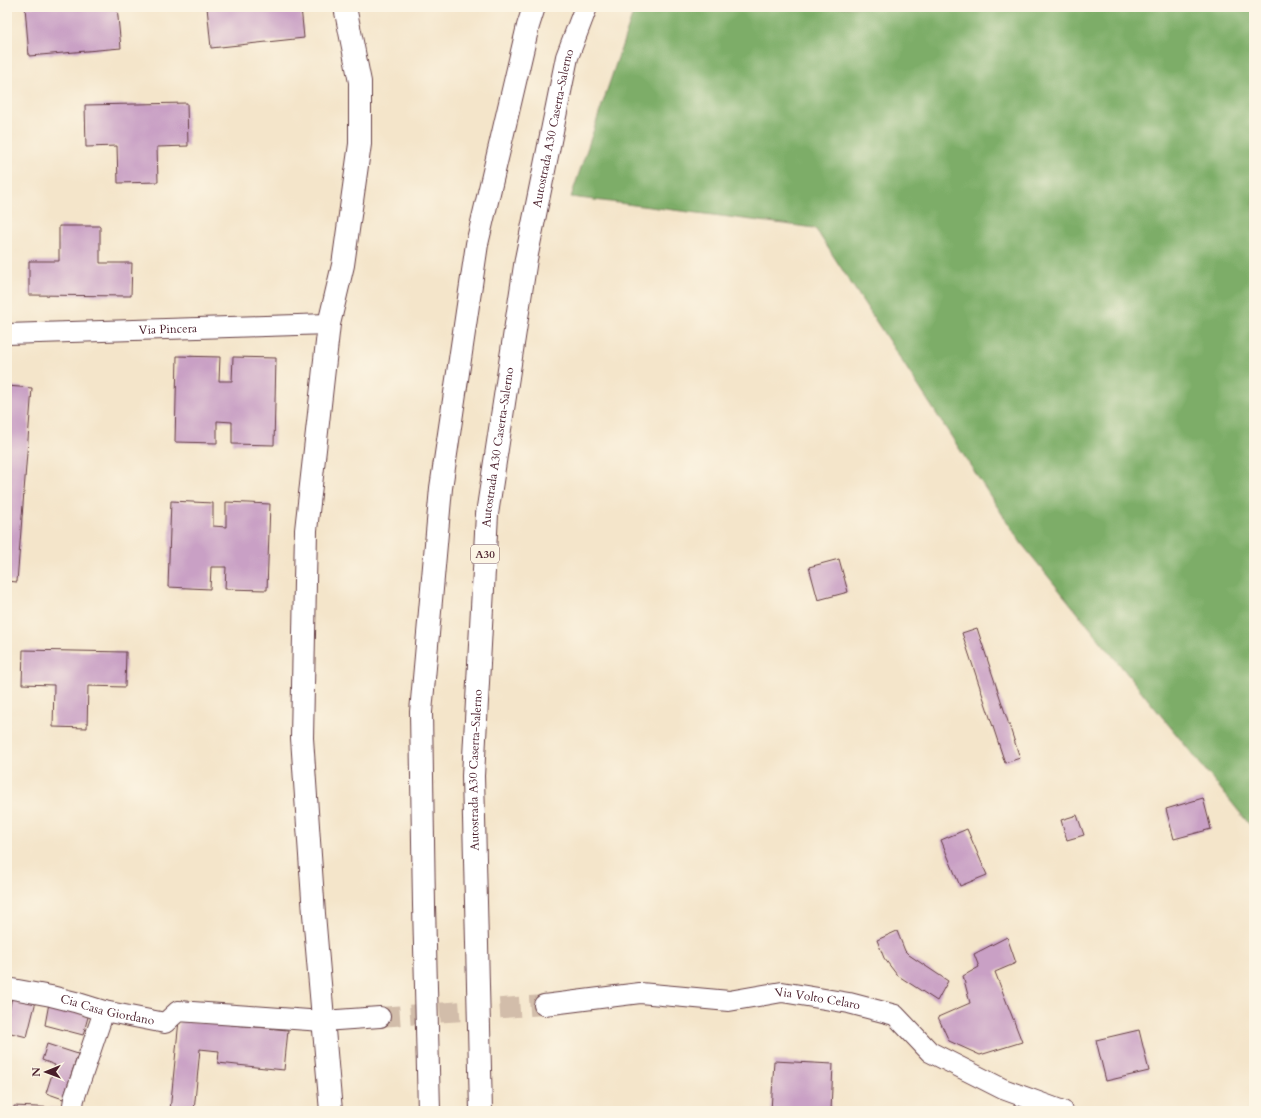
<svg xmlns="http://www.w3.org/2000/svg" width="1261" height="1118" viewBox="0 0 1261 1118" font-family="Cardo,serif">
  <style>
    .forest { fill: #7dad68; stroke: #64664a }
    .building { fill: #c9a0c5 }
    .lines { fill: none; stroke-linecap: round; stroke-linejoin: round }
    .street-tunnel { stroke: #d2bdaa; stroke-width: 20; stroke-dasharray: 20 10; stroke-linecap: butt }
    .street-casing { stroke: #643d43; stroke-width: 22 }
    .secondary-casing { stroke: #643d43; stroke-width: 24 }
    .highway-casing { stroke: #643d43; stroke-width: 24 }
    .street { stroke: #fff; stroke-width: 20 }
    .secondary { stroke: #fff; stroke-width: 22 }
    .highway { stroke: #fff; stroke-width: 22 }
    .labels { text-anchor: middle; stroke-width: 3; stroke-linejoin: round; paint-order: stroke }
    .shield { fill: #fcf5e5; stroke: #7f5f63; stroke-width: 1 }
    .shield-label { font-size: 11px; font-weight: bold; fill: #4a1f2b }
    .street-label { font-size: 12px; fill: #4a1f2b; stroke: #fcf5e5 }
  </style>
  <rect width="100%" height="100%" fill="#fcf5e5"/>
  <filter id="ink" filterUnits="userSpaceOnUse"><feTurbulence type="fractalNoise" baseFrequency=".025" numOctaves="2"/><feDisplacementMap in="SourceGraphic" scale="8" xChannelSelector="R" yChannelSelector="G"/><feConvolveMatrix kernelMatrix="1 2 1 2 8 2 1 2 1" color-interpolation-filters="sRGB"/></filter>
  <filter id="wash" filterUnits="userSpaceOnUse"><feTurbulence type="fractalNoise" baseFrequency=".012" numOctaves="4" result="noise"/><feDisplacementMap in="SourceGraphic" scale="16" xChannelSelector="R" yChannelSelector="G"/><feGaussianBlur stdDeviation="0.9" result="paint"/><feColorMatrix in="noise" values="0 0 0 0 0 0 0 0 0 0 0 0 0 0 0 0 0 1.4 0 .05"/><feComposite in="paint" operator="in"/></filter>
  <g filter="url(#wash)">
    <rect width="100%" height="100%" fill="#f4e5ca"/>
    <path class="forest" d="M 635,7 L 1254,7 L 1254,830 L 1021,543 L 815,228 L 571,197 Z"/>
    <g id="blocks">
      <path class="building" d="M 25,7 L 117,7 L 121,48 L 29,56 Z
        M 207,7 L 301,7 L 304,38 L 211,48 Z
        M 187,103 L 188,146 L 157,147 L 158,182 L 118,183 L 117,146 L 86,147 L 85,105 Z
        M 59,226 L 100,226 L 100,263 L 132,263 L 131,296 L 29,295 L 29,261 L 59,261 Z
        M 177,356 L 220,357 L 219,381 L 232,381 L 233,357 L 276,358 L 274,445 L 232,444 L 232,422 L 217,421 L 217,443 L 175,442 Z
        M 7,386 L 32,388 L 17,582 L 7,581 Z
        M 171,501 L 213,503 L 213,526 L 226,527 L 226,502 L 270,504 L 267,590 L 225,589 L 226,567 L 211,567 L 210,589 L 168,587 Z
        M 839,559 L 848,592 L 818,600 L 809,567 Z
        M 977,628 L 1020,758 L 1005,763 L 962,633 Z
        M 23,650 L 126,652 L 125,687 L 88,686 L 87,728 L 53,727 L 54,685 L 22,684 Z
        M 1203,798 L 1211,829 L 1174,839 L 1166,809 Z
        M 1077,815 L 1084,835 L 1067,840 L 1061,820 Z
        M 967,829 L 987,875 L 960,886 L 941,840 Z
        M 897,931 L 905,951 L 909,955 L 948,981 L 937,1001 L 897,975 L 884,958 L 877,940 Z
        M 1007,937 L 1016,963 L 995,972 L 1022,1042 L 980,1055 L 949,1041 L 938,1017 L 970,1003 L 963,976 L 979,967 L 974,954 Z
        M 12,997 L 36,1001 L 27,1037 L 7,1032 L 7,1020 Z
        M 49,1003 L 70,1008 L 88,1017 L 83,1035 L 45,1025 Z
        M 179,1020 L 288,1030 L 284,1070 L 218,1063 L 219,1051 L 200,1049 L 194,1111 L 170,1111 Z
        M 1139,1030 L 1149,1071 L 1106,1081 L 1096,1040 Z
        M 47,1044 L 78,1054 L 63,1099 L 46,1093 L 55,1065 L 42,1060 Z
        M 774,1061 L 833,1064 L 831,1111 L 771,1111 Z
        M 14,1106 L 60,1108 L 58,1111 L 14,1111 Z"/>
    </g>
  </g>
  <g filter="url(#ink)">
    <use href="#blocks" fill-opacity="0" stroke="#643d43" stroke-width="1"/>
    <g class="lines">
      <path class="street-tunnel" d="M 380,1017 L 544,1005"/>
      <defs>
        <g id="street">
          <path id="s1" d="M 7,334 L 329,324"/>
          <path id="s2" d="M 7,988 L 51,996 L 75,1002 L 104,1011 L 165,1023 L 178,1011 L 323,1021 L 380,1017"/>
          <path id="s3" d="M 544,1005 L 640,993 L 729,1001 L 782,992 L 849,1003 L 895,1015 L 930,1052 L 1003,1089 L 1063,1111"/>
          <path d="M 72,1111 L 74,1099 L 104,1011"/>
        </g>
        <path id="secondary" d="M 331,1111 L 314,914 L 302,738 L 306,530 L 329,324 L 343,265 L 360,144 L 360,82 L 345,7"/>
        <g id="highway">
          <path d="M 429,1111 L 424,905 L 421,712 L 441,488 L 477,244 L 528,26 L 534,7"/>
          <path id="s4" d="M 481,1111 L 473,776 L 487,514 L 526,259 L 567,57 L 586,7"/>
        </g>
      </defs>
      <use href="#street" class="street-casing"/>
      <use href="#secondary" class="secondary-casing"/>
      <use href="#highway" class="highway-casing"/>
      <use href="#street" class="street"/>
      <use href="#secondary" class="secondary"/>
      <use href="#highway" class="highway"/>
    </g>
  </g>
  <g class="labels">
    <rect class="shield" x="471" y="545" width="28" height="18" rx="3"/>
    <g class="shield-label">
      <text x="485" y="558">A30</text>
    </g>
    <g class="street-label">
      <text dy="4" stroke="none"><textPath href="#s4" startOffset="989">Autostrada A30 Caserta-Salerno</textPath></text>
      <text dy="4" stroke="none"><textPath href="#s1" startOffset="161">Via Pincera</textPath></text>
      <text dy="4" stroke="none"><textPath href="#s4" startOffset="665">Autostrada A30 Caserta-Salerno</textPath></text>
      <text dy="4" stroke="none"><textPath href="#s4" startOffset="341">Autostrada A30 Caserta-Salerno</textPath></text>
      <text dy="4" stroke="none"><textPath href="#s3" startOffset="276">Via Volto Celaro</textPath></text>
      <text dy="4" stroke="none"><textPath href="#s2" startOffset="103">Cia Casa Giordano</textPath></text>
    </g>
  </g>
  <rect width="1261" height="1118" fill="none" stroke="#fcf5e5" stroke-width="24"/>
  <g transform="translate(46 1072) rotate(269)" stroke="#fcf5e5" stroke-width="3" paint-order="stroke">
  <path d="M0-3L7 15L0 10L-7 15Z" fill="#4a1f2b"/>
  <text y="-6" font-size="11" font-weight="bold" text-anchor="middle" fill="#4a1f2b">N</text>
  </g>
</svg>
